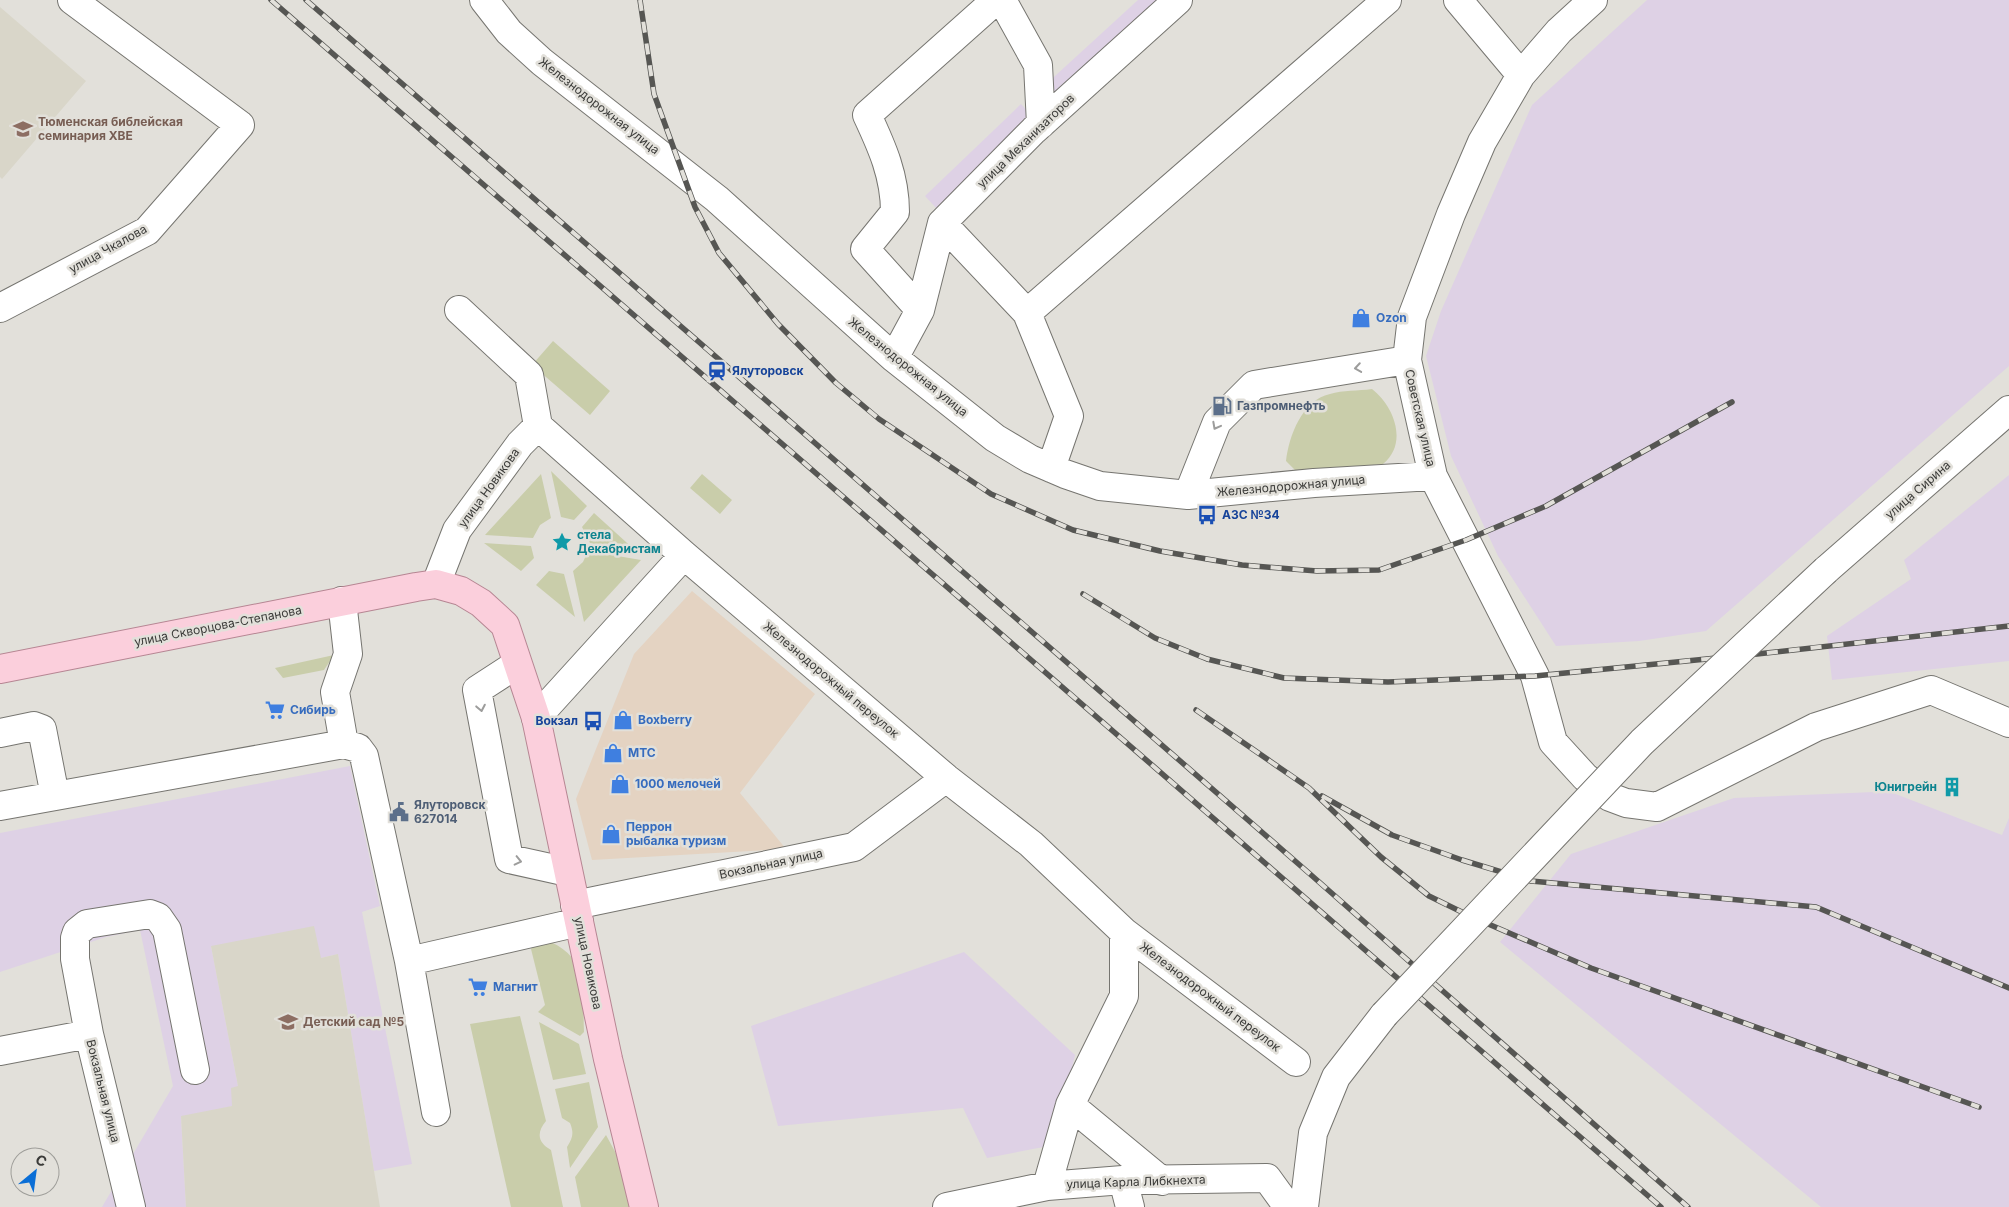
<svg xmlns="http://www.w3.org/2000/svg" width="2009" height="1207" viewBox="0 0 2009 1207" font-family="Inter,sans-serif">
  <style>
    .commercial { fill: #e4d3c2 }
    .industrial { fill: #ded1e5 }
    .built { fill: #d9d6c9 }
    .green { fill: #c9cdaa }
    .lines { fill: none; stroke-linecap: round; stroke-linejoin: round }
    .minor-casing { stroke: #767570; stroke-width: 30 }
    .major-casing { stroke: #b68693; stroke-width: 30 }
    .minor { stroke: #fff; stroke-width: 28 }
    .major { stroke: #fbcfdc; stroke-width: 28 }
    .rail-casing { stroke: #565653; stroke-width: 5.5 }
    .rail { stroke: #e2e0da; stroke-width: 4; stroke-dasharray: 11; stroke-linecap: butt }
    .minor-bridge-casing { stroke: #767570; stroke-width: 30; stroke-linecap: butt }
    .minor-bridge { stroke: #fff; stroke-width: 28 }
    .oneway { stroke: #9d9d9c }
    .labels { text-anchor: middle; stroke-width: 5; stroke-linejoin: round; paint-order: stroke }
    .street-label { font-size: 12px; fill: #3b3b39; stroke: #e2e0da }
    .education-label { font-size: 12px; font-weight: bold; fill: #785e54; stroke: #e2e0da; text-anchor: start }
    .shop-label { font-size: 12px; font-weight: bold; fill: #366cbe; stroke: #e2e0da; text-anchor: start }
    .transit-label { font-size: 12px; font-weight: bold; fill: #164399; stroke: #e2e0da; text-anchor: start }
    .service-label { font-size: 12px; font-weight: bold; fill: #4e5e75; stroke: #e2e0da; text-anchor: start }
    .culture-label { font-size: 12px; font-weight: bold; fill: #0d838f; stroke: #e2e0da; text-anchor: start }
  </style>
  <rect width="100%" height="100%" fill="#e2e0da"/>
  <path class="commercial" d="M 692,591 L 815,694 L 740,793 L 786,849 L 592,860 L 576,799 L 634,654 Z"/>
  <path class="industrial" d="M 1138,0 L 1169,0 L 1057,102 L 1043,87 Z
    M 1647,0 L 2009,0 L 2009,366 L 1706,631 L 1639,641 L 1556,646 L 1498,556 L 1451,456 L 1426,356 L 1441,311 L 1532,105 Z
    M 1021,104 L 1033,117 L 937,209 L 925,196 Z
    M 2009,475 L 2009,661 L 1832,680 L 1827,636 L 1911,579 L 1904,560 Z
    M 350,766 L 380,906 L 362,912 L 412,1164 L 374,1171 L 338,954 L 321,958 L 211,946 L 238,1086 L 233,1106 L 181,1117 L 186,1207 L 102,1207 L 173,1086 L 140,930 L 106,937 L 0,972 L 0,833 Z
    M 1874,792 L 1893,793 L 2002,835 L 2009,818 L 2009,1207 L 1821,1207 L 1500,942 L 1571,854 L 1734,798 Z
    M 964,952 L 1075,1055 L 1054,1145 L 987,1158 L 963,1108 L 778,1126 L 751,1026 Z"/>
  <path class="built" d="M 0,7 L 86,81 L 2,179 L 0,177 Z
    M 314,926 L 321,958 L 338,954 L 380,1207 L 186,1207 L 181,1116 L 232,1106 L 231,1088 L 238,1086 L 211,946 Z"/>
  <path class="green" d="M 553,341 L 610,391 L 590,415 L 532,365 Z
    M 1372,389 C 1395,407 1408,444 1383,464 L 1304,472 L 1296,471 L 1286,461 C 1289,436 1302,400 1330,394 C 1343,390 1358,391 1372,389 Z
    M 551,471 L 587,506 L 574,520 L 561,517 Z
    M 541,474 L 551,518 L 540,525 L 533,538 L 485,535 Z
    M 702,474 L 732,500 L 720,514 L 690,488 Z
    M 594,513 L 637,552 L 590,543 L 582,527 Z
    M 484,543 L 531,546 L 534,558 L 521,571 Z
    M 588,551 L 641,560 L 584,622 L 573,571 L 583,562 Z
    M 549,571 L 564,574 L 575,617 L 536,585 Z
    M 334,655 L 324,670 L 283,678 L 275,668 Z
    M 544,939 C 591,957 582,990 584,1032 L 580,1036 L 538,1012 L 545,1005 L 531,949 L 535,942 Z
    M 520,1016 L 546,1121 C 536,1133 538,1143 551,1150 L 563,1207 L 511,1207 L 470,1024 Z
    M 539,1022 L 579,1044 L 586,1074 L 553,1080 Z
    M 589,1082 L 598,1127 L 570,1168 L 567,1147 C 573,1137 574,1133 570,1123 L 562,1118 L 555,1089 Z
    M 606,1135 L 626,1172 L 632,1207 L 581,1207 L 575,1177 Z"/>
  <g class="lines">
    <defs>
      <path id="minor" d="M 484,0 L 509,32 L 542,62 L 717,199 L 894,358 L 995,438 L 1030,459 L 1065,474 L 1100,486 L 1188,495 L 1314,483 L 1433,476
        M 1002,0 L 1038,65 L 1041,124
        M 1458,0 L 1521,75
        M 1593,0 L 1559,31 L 1521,75 L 1482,142 L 1451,214 L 1412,317 L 1407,360 L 1433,476 L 1535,676 L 1553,742 L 1585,777 L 1610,797 L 1626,803 L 1657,807 L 1816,727 L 1931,690 L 2009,723
        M 942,223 L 1027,313
        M 0,308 L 147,231 L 240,125 L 72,0
        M 459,310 L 529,375 L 538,426
        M 920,310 L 865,249 L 895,212 C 895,176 882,147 867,115 L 996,0
        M 894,358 L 920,310 L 942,223 L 1034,130 L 1178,0
        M 538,426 L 684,555 L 946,778 L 1031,844 L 1124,932 L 1124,996 L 1070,1105 L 1047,1186
        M 1051,468 L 1069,416 L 1027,313 L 1387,0
        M 1188,495 L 1217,422 L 1254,385 L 1407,360
        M 1826,570 L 2009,410
        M 436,584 L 457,530 L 520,444 L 538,426
        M 342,601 L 348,654 L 335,692 L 344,744 L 358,748 L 364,756 L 409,961 L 579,922
        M 517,664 L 477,690 L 509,859 L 568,872
        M 536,718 L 684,555
        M 0,733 L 34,726 L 42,729 L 55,796
        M 0,806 L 344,744
        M 575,905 L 854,847 L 946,778
        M 1124,932 L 1296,1062
        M 409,961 L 436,1112
        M 89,1034 L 75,959 L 75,938 L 77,932 L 87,924 L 150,914 L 158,917 L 167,930 L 195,1070
        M 0,1051 L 89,1034 L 131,1207
        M 1070,1105 L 1162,1181
        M 1123,1180 L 1130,1207
        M 947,1207 L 1047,1186 L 1123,1180 L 1267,1178 L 1288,1207
        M 1304,1207 L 1313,1133 L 1336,1077 L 1384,1015"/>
      <path id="major" d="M 0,669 L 416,587 L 436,584 L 461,591 L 481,603 L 505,625 L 536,718 L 608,1059 L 644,1207"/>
    </defs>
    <use href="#minor" class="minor-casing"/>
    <use href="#major" class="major-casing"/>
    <use href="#minor" class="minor"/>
    <use href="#major" class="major"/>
    <defs>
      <path id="rail" d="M 271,0 L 1661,1207
        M 306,0 L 1310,874 L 1688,1207
        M 640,0 L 654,94 L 695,207 L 719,253 L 778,324 L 836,383 L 879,419 L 991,494 L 1073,530 L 1160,551 L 1242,565 L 1317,571 L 1379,570 L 1466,540 L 1546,506 L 1732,402
        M 1083,594 L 1155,638 L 1207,659 L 1284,678 L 1388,682 L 1535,676 L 1757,654 L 2009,626
        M 1196,710 L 1309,788 L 1381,857 L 1429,896 L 1472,917 L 1591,968 L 1979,1107
        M 1322,796 L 1392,835 L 1462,860 L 1531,881 L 1816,907 L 2009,988"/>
    </defs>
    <use href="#rail" class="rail-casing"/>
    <use href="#rail" class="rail"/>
    <defs>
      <path id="minor-bridge" d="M 1384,1015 L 1642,742 L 1826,570"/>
    </defs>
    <use href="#minor-bridge" class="minor-bridge-casing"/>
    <use href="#minor-bridge" class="minor-bridge"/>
  </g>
  <defs><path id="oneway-chevron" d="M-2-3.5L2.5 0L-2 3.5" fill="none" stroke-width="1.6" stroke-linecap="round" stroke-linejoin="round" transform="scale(1.25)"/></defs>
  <g class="oneway">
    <use href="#oneway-chevron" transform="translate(1358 368) rotate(171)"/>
    <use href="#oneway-chevron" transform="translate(1216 426) rotate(118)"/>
    <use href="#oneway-chevron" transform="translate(481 708) rotate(79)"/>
    <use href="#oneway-chevron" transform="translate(518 861) rotate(13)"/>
  </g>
  <defs>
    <symbol id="university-bare" viewBox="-9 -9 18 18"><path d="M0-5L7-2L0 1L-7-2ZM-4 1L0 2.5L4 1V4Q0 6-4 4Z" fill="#8d6e63" stroke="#e2e0da" stroke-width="2.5" paint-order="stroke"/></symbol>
    <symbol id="shop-bare" viewBox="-9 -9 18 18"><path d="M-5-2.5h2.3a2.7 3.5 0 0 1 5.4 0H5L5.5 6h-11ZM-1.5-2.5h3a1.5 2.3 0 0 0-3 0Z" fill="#3f7fe0" stroke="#e2e0da" stroke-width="2.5" paint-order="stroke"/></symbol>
    <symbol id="station-bare" viewBox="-9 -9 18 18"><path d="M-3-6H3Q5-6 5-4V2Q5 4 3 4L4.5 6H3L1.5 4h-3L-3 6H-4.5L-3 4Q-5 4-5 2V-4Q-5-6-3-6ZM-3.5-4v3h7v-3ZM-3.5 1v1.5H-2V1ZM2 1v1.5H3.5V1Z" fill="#1a4fb4" stroke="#e2e0da" stroke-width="2.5" paint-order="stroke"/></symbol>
    <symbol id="fuel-bare" viewBox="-9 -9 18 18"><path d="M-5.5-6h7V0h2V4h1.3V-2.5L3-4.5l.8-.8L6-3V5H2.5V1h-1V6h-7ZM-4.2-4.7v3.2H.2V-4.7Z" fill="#5c6f8a" stroke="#e2e0da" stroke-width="2.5" paint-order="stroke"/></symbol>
    <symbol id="bus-bare" viewBox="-9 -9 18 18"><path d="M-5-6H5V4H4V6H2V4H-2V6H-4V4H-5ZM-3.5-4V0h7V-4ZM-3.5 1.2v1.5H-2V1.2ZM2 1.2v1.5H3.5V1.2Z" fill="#1a4fb4" stroke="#e2e0da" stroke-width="2.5" paint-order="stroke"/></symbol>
    <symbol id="sight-bare" viewBox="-9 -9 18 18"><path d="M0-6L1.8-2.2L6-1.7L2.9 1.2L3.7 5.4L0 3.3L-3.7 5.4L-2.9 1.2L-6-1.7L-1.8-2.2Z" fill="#0f9aa8" stroke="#e2e0da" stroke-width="2.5" paint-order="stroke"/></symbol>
    <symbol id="supermarket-bare" viewBox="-9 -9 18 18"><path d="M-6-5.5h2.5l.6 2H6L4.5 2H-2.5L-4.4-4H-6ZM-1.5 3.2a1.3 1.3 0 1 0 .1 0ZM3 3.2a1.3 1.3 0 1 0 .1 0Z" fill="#3f7fe0" stroke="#e2e0da" stroke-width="2.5" paint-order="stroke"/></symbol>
    <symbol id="building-bare" viewBox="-9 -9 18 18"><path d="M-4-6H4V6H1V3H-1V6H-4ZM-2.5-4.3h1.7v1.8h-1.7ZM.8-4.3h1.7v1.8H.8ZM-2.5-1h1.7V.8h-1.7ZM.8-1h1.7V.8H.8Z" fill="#0f9aa8" stroke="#e2e0da" stroke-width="2.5" paint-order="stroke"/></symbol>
    <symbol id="civic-bare" viewBox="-9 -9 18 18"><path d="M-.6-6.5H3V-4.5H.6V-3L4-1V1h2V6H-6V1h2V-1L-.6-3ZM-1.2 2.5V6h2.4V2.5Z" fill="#5c6f8a" stroke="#e2e0da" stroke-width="2.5" paint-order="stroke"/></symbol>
    <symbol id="school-bare" viewBox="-9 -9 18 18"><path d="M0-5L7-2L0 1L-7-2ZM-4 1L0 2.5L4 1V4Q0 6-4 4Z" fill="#8d6e63" stroke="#e2e0da" stroke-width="2.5" paint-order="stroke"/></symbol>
  </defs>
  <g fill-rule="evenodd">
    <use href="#university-bare" x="9" y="115" width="28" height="28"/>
    <use href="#shop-bare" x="1347" y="304" width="28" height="28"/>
    <use href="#station-bare" x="703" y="357" width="28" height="28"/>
    <use href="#fuel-bare" x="1208" y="392" width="28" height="28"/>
    <use href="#bus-bare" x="1193" y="501" width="28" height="28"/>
    <use href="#sight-bare" x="548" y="528" width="28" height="28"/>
    <use href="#supermarket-bare" x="261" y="696" width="28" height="28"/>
    <use href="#shop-bare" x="609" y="706" width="28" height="28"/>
    <use href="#bus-bare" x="579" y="707" width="28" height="28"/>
    <use href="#shop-bare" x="599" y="739" width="28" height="28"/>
    <use href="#shop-bare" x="606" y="770" width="28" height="28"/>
    <use href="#building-bare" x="1938" y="773" width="28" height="28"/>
    <use href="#civic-bare" x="385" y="798" width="28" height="28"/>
    <use href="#shop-bare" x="597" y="820" width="28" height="28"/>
    <use href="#supermarket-bare" x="464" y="973" width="28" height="28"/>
    <use href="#school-bare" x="274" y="1008" width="28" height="28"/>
  </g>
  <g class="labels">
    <g class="street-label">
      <text transform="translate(599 106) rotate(38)" y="4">Железнодорожная улица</text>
      <text transform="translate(1026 141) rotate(-44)" y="4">улица Механизаторов</text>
      <text transform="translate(108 249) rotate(-29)" y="4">улица Чкалова</text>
      <text transform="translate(908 367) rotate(39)" y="4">Железнодорожная улица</text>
      <text transform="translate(1420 418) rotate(77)" y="4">Советская улица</text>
      <text transform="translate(1291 486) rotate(-5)" y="4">Железнодорожная улица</text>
      <text transform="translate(489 488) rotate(-54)" y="4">улица Новикова</text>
      <text transform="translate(1918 490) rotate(-41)" y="4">улица Сирина</text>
      <text transform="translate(218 626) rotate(-11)" y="4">улица Скворцова-Степанова</text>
      <text transform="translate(831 680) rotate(40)" y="4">Железнодорожный переулок</text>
      <text transform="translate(771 864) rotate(-12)" y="4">Вокзальная улица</text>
      <text transform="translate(588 963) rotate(78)" y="4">улица Новикова</text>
      <text transform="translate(1210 997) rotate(37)" y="4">Железнодорожный переулок</text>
      <text transform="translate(103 1091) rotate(76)" y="4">Вокзальная улица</text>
      <text transform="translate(1136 1182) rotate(-2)" y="4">улица Карла Либкнехта</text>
    </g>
    <g class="education-label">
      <text x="38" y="126">Тюменская библейская<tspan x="38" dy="14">семинария ХВЕ</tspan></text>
      <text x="303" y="1026">Детский сад №5</text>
    </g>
    <g class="shop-label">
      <text x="1376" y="322">Ozon</text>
      <text x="290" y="714">Сибирь</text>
      <text x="638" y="724">Boxberry</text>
      <text x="628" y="757">МТС</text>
      <text x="635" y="788">1000 мелочей</text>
      <text x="626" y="831">Перрон<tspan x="626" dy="14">рыбалка туризм</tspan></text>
      <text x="493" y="991">Магнит</text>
    </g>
    <g class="transit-label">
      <text x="732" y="375">Ялуторовск</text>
      <text x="1222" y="519">АЗС №34</text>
      <text x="578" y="725" text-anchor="end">Вокзал</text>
    </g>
    <g class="service-label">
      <text x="1237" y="410">Газпромнефть</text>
      <text x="414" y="809">Ялуторовск<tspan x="414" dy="14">627014</tspan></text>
    </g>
    <g class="culture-label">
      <text x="577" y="539">стела<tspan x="577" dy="14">Декабристам</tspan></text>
      <text x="1937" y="791" text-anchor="end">Юнигрейн</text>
    </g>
  </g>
  <g transform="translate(35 1172) rotate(29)"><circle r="24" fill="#e2e0da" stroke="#9f9e9a"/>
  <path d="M0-4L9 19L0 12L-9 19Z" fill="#0a6ed6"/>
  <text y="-8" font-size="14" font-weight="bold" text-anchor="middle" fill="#3b3b39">С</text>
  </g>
</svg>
